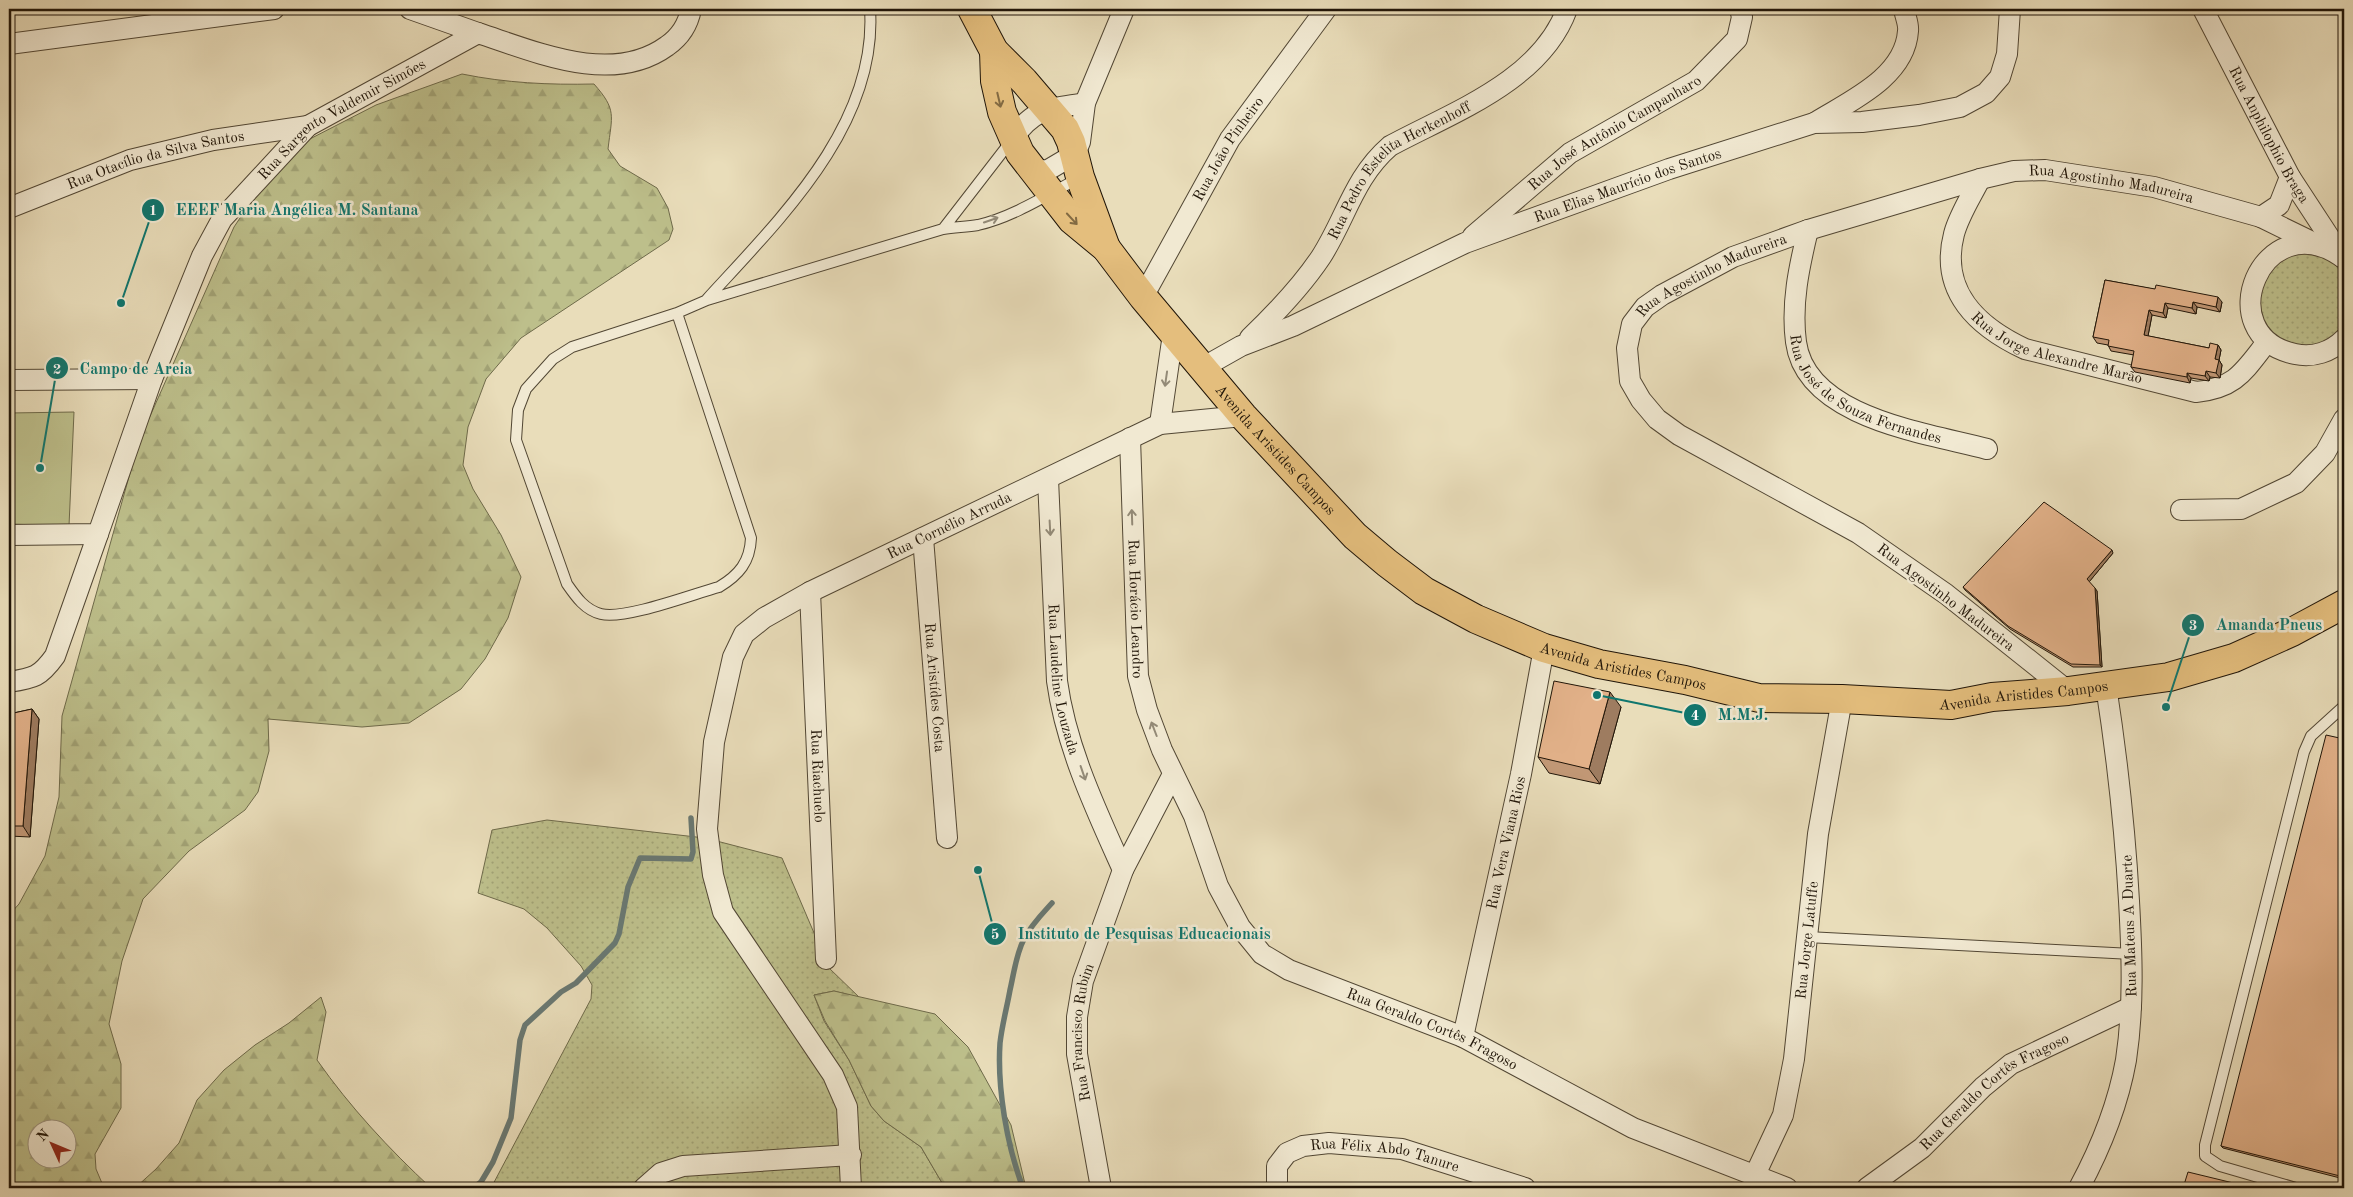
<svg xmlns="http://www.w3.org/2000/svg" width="2353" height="1197" viewBox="0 0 2353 1197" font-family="'Old Standard TT',serif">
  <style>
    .grass { fill: url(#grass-dots); stroke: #6e6a4a }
    .forest { fill: url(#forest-firs); stroke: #6e6a4a; fill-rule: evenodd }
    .pitch { fill: #bdbf8b; stroke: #6e6a4a }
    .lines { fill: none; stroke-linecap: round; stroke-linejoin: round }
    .stream { stroke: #697872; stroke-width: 5.5 }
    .lane-casing { stroke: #524734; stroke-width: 12 }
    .street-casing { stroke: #524734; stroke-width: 22 }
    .highway-casing { stroke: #201508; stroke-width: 30 }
    .lane { stroke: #f1e9d2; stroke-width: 10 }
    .street { stroke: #f1e9d2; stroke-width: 20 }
    .highway { stroke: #e4be7d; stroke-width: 28 }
    .wall { fill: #c29876; stroke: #201508 }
    .shaded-wall { fill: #9e7c60; stroke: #201508 }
    .building { fill: #e2b189; stroke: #201508 }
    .oneway { stroke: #826a42 }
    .oneway2 { stroke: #938a77 }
    .labels { text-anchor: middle; stroke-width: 5; stroke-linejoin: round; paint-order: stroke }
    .street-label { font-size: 15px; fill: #201508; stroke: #f1e9d2 }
    .leader { fill: none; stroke: #0f766e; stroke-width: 2 }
    .callout-dot { fill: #0f766e; stroke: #f1e9d2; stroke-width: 2 }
    .mark-label { font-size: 15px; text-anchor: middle; font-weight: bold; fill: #fff }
    .callout-label { font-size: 16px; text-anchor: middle; font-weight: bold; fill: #0f766e; stroke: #f1e9d2; stroke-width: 5; stroke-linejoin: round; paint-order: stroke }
  </style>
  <defs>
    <pattern id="grass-dots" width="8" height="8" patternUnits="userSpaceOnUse" patternTransform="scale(1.25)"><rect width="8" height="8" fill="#bdbf8b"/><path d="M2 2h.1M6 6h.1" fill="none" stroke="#a2a376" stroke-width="1.8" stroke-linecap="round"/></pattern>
    <pattern id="forest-firs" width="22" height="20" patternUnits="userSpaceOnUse" patternTransform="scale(1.25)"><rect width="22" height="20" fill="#bdbf8b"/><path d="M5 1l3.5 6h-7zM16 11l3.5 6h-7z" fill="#a2a376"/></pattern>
  </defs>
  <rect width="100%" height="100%" fill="#e9ddba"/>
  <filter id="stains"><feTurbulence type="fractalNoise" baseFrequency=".004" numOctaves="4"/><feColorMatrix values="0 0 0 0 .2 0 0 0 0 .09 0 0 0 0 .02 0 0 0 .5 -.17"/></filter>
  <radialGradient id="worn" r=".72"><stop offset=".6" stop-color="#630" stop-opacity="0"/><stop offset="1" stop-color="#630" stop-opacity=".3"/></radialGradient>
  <path class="grass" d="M 2292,250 L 2337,260 L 2344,269 L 2344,325 L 2338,333 L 2325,342 L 2309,346 L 2293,345 L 2278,339 L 2258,314 L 2258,282 Z
    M 547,820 L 705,838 L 782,858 L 829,968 L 860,998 L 834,991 L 814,995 L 824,1021 L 849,1060 L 871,1106 L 884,1121 L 921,1147 L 945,1188 L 491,1188 L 591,999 L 592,985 L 581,966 L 547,928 L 524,909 L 478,893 L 492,830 Z"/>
  <path class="forest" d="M 462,74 C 506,83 549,85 594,84 C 617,110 612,115 608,149 L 620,166 L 657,188 L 668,208 L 673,229 L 669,240 L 521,338 L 486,379 L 468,427 L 463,465 L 473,489 L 501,535 L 521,577 L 508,618 L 485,659 L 461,689 L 409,723 L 362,727 L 268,719 L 269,751 L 258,792 L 245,810 L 189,851 L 143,899 L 122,961 L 109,1024 L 121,1064 L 121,1108 L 95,1154 L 96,1169 L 104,1188 L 9,1188 L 9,915 L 19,904 L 45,856 L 59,797 L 62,716 L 139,441 L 234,227 L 264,182 L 304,142 L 376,105 ZM 38,1130 L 68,1130 L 68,1160 L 38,1160 Z
    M 834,991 L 935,1014 L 968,1047 L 1011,1125 L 1026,1188 L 945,1188 L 921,1147 L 884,1121 L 871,1106 L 849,1060 L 825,1021 L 814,995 Z
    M 321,997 L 326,1012 L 317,1060 C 350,1107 389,1149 431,1188 L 135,1188 L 156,1169 L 179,1143 L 197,1100 L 224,1070 L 255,1045 L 289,1023 Z"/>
  <path class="pitch" d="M 74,412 L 69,526 L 9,524 L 9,413 Z"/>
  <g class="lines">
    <path class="stream" d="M 473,1188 L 481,1182 L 493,1162 L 511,1118 L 520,1040 L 525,1025 L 561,992 L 576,983 L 615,943 L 619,934 L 628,887 L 640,858 L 691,859 L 693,852 L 691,818
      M 1023,1188 C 1007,1146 997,1088 1000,1043 C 1002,1025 1007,1007 1010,990 C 1014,973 1016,954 1024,939 C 1031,925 1042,914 1052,903"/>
    <defs>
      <path id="lane" d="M 943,229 L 1011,141
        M 707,299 C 779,220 878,125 870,9
        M 677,313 L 751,538 C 750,562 739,575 719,587 C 693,594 625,620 601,614 C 585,610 576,597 567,584 L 516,440 L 518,410 L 526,389 L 553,359 L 572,347 L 677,313 L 707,300 L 943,229 C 955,227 967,227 978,225 C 1013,217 1047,195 1079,178
        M 1807,937 L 2132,954
        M 2296,1188 L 2220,1166 L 2205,1156 L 2205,1145 L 2304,752 L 2311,736 L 2344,706"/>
      <g id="street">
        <path d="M 410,9 L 478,33"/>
        <path id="s1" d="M 2203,9 L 2290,177 L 2343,258"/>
        <path d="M 9,44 L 274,9"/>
        <path d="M 1816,122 C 1850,101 1905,77 1908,31 C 1909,24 1905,16 1904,9"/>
        <path d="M 1013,138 C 1035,107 1050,109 1085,103"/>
        <path d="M 1032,171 L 1048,170 L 1075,154 L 1080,142 L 1085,103 L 1124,9"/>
        <path id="s2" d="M 1980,179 C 1971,197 1959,215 1954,234 C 1939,292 1978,327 2025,349 L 2196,392 C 2236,388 2244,371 2267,342"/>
        <path id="s3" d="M 9,208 L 130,160 L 213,140 L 308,126"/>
        <path d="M 2261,217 L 2314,243"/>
        <path id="s4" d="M 1808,230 C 1799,267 1791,304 1796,342 C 1806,418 1927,433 1987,449"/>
        <path id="s5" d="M 1473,236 L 1570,153 L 1696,81 L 1737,39 L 1742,17 L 1740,9"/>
        <path d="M 2342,257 C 2262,202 2208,336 2295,354 C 2313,358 2331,352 2344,339"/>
        <path id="s6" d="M 1143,297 L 1230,139 L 1326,9"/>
        <path id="s7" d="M 1250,338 C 1276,313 1301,287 1321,257 C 1346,218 1354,177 1390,146 C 1453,112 1541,81 1567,9"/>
        <path id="s8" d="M 1202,368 L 1241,346 L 1293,326 L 1465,243 L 1669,169 L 1814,123 L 1862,122 L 1919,115 L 1960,107 L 1986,93 L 2000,77 L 2007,54 L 2010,9"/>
        <path d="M 9,380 L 152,379"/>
        <path d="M 1160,424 L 1173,334"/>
        <path id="s9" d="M 1130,438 L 1138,676 L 1147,710 L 1162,750 L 1194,816 L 1218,886 L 1240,927 L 1262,954 L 1289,970 L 1463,1037 L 1633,1128 L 1787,1188"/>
        <path id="s10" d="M 1048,479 L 1057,681 C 1066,747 1096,810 1123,870"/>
        <path d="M 2181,510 L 2241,509 L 2296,483 L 2325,453 L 2344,419"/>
        <path id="s11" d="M 9,535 L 98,534 L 152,379 L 202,256 L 222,219 L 308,126 L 478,33 C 536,52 612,86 667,46 C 680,37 688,25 691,9"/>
        <path id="s12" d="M 923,538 L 947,838"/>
        <path id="s13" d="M 810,592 L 826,959"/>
        <path d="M 9,682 C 34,678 40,677 55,656 L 98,534"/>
        <path id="s14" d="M 2068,691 L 1946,594 L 1858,533 L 1679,435 L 1657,419 L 1641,400 L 1630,381 L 1627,348 L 1632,324 L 1645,307 L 1662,295 L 1733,257 L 1808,230 L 1980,179 L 2014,171 L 2045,170 L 2154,187 L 2261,217 L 2279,205 L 2290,177"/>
        <path id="s15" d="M 1463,1037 L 1521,774 L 1544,648"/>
        <path id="s16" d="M 1754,1177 L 1783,1115 L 1794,1059 L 1818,834 L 1842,699"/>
        <path d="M 644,1188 L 661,1173 L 683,1166 L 851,1155"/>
        <path id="s17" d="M 851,1188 L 847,1107 L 833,1075 L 723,912 L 713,875 L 707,829 L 714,742 L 733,657 L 744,634 L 764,618 L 810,592 L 1160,424 L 1243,416"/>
        <path id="s18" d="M 1101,1188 L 1077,1054 L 1077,1017 L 1083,981 L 1123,870 L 1173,774"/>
        <path id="s19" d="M 1277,1188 L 1277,1166 L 1287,1153 L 1303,1146 L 1329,1143 L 1402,1149 L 1525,1188"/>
        <path id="s20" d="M 1867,1188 L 1922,1148 L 1983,1087 L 2011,1064 L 2131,1007"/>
        <path d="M 2079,1188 C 2100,1149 2118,1105 2126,1060 C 2134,1007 2132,954 2129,901 C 2125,829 2117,757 2106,686"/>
      </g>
      <g id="highway">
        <path d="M 972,9 L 994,51 L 1024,81 L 1065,129 L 1071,142 L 1080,177 L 1106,248"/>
        <path id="s21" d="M 994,51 L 995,81 L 1002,112 L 1020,153 L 1072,220 L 1106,248 L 1143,297 L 1243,416 L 1355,536 L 1387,563 L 1424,591 L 1476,619 L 1544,648 L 1599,664 L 1685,680 L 1759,698 L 1842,699 L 1951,705 L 1992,697 L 2068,691 L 2169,677 L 2234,658 L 2292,632 L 2344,604"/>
      </g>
    </defs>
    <use href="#lane" class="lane-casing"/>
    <use href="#street" class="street-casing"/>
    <use href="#highway" class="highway-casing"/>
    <use href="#lane" class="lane"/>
    <use href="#street" class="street"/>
    <use href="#highway" class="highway"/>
  </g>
  <path class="wall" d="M 2105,280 L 2222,302 L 2220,312 L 2197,307 L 2196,314 L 2168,308 L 2166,318 L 2152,315 L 2148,336 L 2209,348 L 2218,345 L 2221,350 L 2219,360 L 2222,365 L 2220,378 L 2210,377 L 2209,381 L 2191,378 L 2190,383 L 2135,372 L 2131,367 L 2134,355 L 2111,351 L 2108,345 L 2097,343 L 2093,337 Z
    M 2113,553 L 2089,582 L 2097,591 L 2102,667 L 2073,667 L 2010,629 L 1965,590 L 1963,587 Z
    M 1621,707 L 1600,784 L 1549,773 L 1538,757 Z
    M 32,709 L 39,719 L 30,837 L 9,836 L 9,714 Z
    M 2344,739 L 2344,1179 L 2223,1148 L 2221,1146 Z"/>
  <path class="shaded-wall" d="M 2218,297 L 2222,302 L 2220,312 L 2216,307 Z
    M 2193,302 L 2197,307 L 2196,314 L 2192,308 Z
    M 2165,303 L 2168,308 L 2166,318 L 2163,313 Z
    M 2149,310 L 2152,315 L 2147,341 L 2144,335 Z
    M 2218,345 L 2221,350 L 2219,360 L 2222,365 L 2220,378 L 2216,373 L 2215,359 Z
    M 2206,371 L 2210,377 L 2209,381 L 2205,376 Z
    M 2187,373 L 2191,378 L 2190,383 L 2187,377 Z
    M 2112,550 L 2113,553 L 2089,582 L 2087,579 Z
    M 2095,588 L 2097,591 L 2102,667 L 2100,665 Z
    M 1610,692 L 1621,707 L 1600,784 L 1589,769 Z
    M 32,709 L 39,719 L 30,837 L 23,826 Z"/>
  <path class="building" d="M 2105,280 L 2155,289 L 2156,285 L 2218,297 L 2216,307 L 2193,302 L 2192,308 L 2165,303 L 2163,313 L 2149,310 L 2144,335 L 2209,348 L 2210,343 L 2218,345 L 2215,359 L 2219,360 L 2216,373 L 2206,371 L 2205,376 L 2187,373 L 2187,377 L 2131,367 L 2134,351 L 2108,346 L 2109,340 L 2093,337 Z
    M 2044,502 L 2112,550 L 2087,579 L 2095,588 L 2100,665 L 2071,664 L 2008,626 L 1963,587 Z
    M 1554,681 L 1610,692 L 1589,769 L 1538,757 Z
    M 32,709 L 23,826 L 9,826 L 9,714 Z
    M 2326,735 L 2344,739 L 2344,1177 L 2221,1146 Z
    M 2188,1172 L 2254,1188 L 2183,1188 Z"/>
  <defs><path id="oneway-shaft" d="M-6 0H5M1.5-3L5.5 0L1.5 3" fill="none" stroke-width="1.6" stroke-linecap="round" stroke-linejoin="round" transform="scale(1.25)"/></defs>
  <g class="oneway">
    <use href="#oneway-shaft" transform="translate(999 100) rotate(77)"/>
    <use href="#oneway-shaft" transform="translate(1072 219) rotate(47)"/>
  </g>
  <g class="oneway2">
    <use href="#oneway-shaft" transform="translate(991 220) rotate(-19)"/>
    <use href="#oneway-shaft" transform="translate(1166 379) rotate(98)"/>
    <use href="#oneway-shaft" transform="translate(1132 517) rotate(-92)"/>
    <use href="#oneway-shaft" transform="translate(1050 528) rotate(87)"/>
    <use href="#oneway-shaft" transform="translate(1154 729) rotate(-111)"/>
    <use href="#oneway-shaft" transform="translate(1083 773) rotate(71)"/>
  </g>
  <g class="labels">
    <g class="street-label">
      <text dy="5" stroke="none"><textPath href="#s11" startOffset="586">Rua Sargento Valdemir Simões</textPath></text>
      <text dy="5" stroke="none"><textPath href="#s5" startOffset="176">Rua José Antônio Campanharo</textPath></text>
      <text dy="5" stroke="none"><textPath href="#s1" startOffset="142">Rua Anphilophio Braga</textPath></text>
      <text dy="5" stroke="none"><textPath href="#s6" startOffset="171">Rua João Pinheiro</textPath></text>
      <text dy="5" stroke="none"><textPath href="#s3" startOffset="155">Rua Otacílio da Silva Santos</textPath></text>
      <text dy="5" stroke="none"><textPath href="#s7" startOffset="229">Rua Pedro Estelita Herkenhoff</textPath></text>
      <text dy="5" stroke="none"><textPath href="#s8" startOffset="464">Rua Elias Maurício dos Santos</textPath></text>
      <text dy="5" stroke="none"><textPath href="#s14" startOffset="1114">Rua Agostinho Madureira</textPath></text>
      <text dy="5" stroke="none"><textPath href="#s14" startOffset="694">Rua Agostinho Madureira</textPath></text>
      <text dy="5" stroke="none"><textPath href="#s2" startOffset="239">Rua Jorge Alexandre Marão</textPath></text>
      <text dy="5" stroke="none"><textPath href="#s4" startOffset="202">Rua José de Souza Fernandes</textPath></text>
      <text dy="5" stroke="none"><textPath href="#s21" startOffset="499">Avenida Aristides Campos</textPath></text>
      <text dy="5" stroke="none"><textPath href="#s17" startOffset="830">Rua Cornélio Arruda</textPath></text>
      <text transform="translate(1946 597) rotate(37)" y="5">Rua Agostinho Madureira</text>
      <text dy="5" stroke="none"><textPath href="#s9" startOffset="171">Rua Horácio Leandro</textPath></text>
      <text dy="5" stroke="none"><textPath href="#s21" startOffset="919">Avenida Aristides Campos</textPath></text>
      <text dy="5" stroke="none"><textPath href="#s10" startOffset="201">Rua Laudeline Louzada</textPath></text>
      <text dy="5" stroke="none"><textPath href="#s12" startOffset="150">Rua Aristídes Costa</textPath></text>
      <text dy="5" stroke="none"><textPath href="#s21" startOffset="1324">Avenida Aristides Campos</textPath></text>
      <text dy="5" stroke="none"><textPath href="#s13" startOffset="184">Rua Riachuelo</textPath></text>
      <text dy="5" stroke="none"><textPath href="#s15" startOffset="199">Rua Vera Viana Rios</textPath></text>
      <text transform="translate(2129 926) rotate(-92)" y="5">Rua Mateus A Duarte</text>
      <text dy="5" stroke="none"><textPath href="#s16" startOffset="245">Rua Jorge Latuffe</textPath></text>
      <text dy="5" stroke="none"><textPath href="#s9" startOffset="731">Rua Geraldo Cortês Fragoso</textPath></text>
      <text dy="5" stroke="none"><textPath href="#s18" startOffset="158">Rua Francisco Rubim</textPath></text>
      <text dy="5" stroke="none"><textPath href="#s20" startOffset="161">Rua Geraldo Cortês Fragoso</textPath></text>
      <text dy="5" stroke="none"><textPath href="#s19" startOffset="139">Rua Félix Abdo Tanure</textPath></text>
    </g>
  </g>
  <path class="leader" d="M121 303L153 210M40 468L57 368M2166 707L2193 625M1597 695L1695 715M978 870L995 934"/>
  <g class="callout-dot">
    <circle cx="121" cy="303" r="5"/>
    <circle cx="40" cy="468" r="5"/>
    <circle cx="2166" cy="707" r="5"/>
    <circle cx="1597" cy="695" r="5"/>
    <circle cx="978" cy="870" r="5"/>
    <circle cx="153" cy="210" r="12"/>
    <circle cx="57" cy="368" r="12"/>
    <circle cx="2193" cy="625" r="12"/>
    <circle cx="1695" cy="715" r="12"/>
    <circle cx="995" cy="934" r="12"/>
  </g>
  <g class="mark-label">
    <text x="153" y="215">1</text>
    <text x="57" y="374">2</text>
    <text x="2193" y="630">3</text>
    <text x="1695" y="720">4</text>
    <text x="995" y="939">5</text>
  </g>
  <g class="callout-label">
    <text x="297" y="215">EEEF Maria Angélica M. Santana</text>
    <text x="136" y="374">Campo de Areia</text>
    <text x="2269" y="630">Amanda Pneus</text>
    <text x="1743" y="720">M.M.J.</text>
    <text x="1144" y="939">Instituto de Pesquisas Educacionais</text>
  </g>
  <rect width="2353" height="1197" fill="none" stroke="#e9ddba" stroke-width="30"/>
  <rect x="10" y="10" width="2333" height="1177" fill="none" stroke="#201508" stroke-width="2.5"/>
  <rect x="15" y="15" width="2323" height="1167" fill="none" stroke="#201508"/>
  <g transform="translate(52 1144) rotate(314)"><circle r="24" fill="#f1e9d2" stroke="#9d9481"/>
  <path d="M0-4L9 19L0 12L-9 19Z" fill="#8f2418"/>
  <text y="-8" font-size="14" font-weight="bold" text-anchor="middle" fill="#201508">N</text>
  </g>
  <rect width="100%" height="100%" filter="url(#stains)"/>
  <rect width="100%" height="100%" fill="url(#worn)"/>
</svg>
